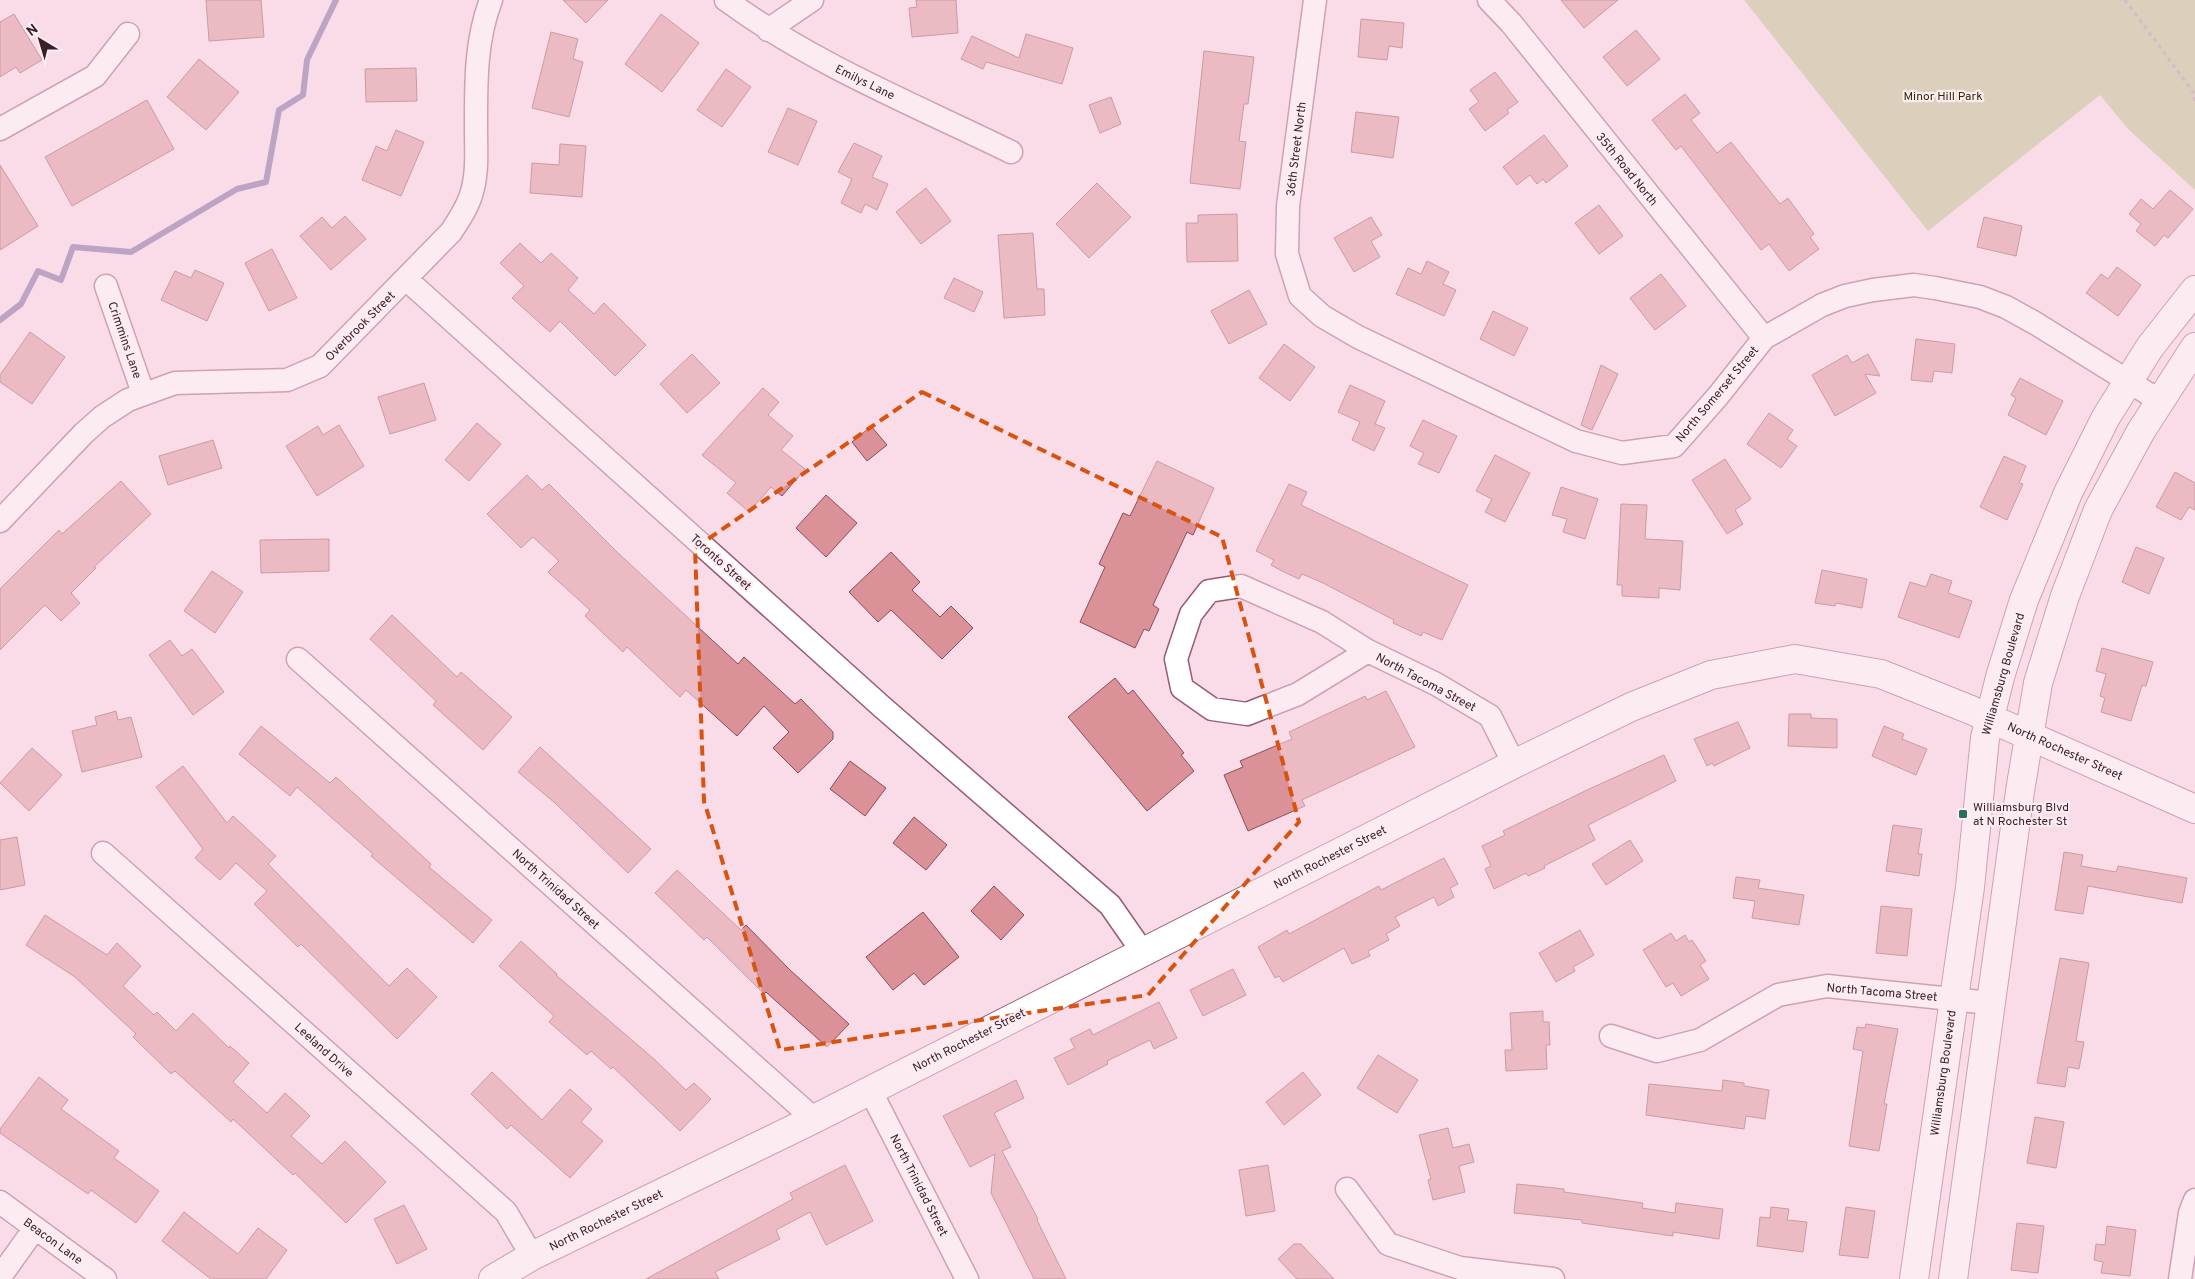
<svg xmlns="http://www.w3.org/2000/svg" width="2195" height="1279" viewBox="0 0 2195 1279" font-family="Overpass,sans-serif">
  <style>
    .green { fill: #b8be88 }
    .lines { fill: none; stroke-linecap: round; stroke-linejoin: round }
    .stream { stroke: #745e9a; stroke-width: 6 }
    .building { fill: #da9198; stroke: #8f4c54 }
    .street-casing { stroke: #995a75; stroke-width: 25 }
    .secondary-casing { stroke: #995a75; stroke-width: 30 }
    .path { stroke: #ae919c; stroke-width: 3; stroke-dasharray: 4 4; stroke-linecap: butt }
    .street { stroke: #fff; stroke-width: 22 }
    .secondary { stroke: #fff; stroke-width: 28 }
    .marked { fill: none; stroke: #d7530f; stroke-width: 4; stroke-dasharray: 10 6; stroke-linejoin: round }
    .poi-dot { fill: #2c6d5c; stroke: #fdedf3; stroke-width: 2 }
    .labels { text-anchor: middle; stroke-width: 4.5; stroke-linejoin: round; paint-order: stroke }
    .street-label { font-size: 12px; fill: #3b202b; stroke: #fdedf3 }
    .park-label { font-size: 12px; fill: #2a2d03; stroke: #fdedf3 }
    .poi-label { font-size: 12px; fill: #3b202b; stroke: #fdedf3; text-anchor: start }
  </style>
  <rect width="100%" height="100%" fill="#f9dce7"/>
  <path class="green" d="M 1744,0 L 2195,0 L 2195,190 L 2128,129 L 2100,95 L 1928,231 Z"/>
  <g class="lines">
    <path class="stream" d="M 0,320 L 21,304 L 38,271 L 61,280 L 73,247 L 131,252 L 237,189 L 266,182 L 279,110 L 303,95 L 307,60 L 336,0"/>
  </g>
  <path class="building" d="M 206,0 L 261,0 L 264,37 L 209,41 Z
    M 563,0 L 608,0 L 586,23 Z
    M 916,0 L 956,0 L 958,33 L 912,37 L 909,8 L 917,7 Z
    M 1561,0 L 1618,0 L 1584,28 Z
    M 14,14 L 42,60 L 20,73 L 16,67 L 0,77 L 0,22 Z
    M 661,14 L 699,43 L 662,92 L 625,64 Z
    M 1361,19 L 1404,23 L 1402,48 L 1389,46 L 1387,60 L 1358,57 Z
    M 1636,30 L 1660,59 L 1627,86 L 1603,57 Z
    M 551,32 L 578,39 L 573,59 L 583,62 L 569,117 L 532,108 Z
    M 1026,34 L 1073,48 L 1062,84 L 986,62 L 983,69 L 961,59 L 972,36 L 1019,58 Z
    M 1204,51 L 1254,57 L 1248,104 L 1244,104 L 1239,141 L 1246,142 L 1240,189 L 1190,183 Z
    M 199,59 L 239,92 L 206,130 L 167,97 Z
    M 416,68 L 417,101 L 366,102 L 365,69 Z
    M 726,69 L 751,87 L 722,127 L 697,110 Z
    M 1495,72 L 1518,102 L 1507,110 L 1509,113 L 1485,131 L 1469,109 L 1479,102 L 1470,90 Z
    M 1685,94 L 1700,113 L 1691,120 L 1717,153 L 1731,142 L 1780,204 L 1788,198 L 1814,234 L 1810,237 L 1819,249 L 1789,271 L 1769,244 L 1761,250 L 1681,146 L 1676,150 L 1652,120 Z
    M 1111,97 L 1121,124 L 1100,133 L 1089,105 Z
    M 147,100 L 174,149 L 72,206 L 45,157 Z
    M 788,108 L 817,121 L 798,165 L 768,152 Z
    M 1356,112 L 1399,117 L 1393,158 L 1351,152 Z
    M 396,130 L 424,142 L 401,196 L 362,180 L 376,146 L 387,151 Z
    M 1544,135 L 1568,166 L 1546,183 L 1543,179 L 1537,184 L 1530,175 L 1517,185 L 1503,167 Z
    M 854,143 L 882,156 L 872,177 L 888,184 L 877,210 L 865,204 L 861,213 L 841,203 L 852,179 L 838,172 Z
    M 560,144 L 586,146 L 582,197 L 530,193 L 532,163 L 559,165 Z
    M 0,165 L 38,226 L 0,250 Z
    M 1097,183 L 1131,217 L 1089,258 L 1056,224 Z
    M 926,188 L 951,221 L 921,244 L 896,212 Z
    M 2170,190 L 2193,209 L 2168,238 L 2164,235 L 2155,246 L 2136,231 L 2141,224 L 2129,214 L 2141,199 L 2153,209 Z
    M 1599,205 L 1623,236 L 1599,254 L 1575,223 Z
    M 1237,214 L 1238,261 L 1187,262 L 1186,223 L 1198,223 L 1198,215 Z
    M 345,216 L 366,239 L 331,270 L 300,236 L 322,217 L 332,228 Z
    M 1371,217 L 1382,235 L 1371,241 L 1380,257 L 1354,272 L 1334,238 Z
    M 1984,217 L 2022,226 L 2016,256 L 1977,247 Z
    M 1033,233 L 1037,289 L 1044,289 L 1045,315 L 1004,318 L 998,235 Z
    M 520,243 L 541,263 L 551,253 L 578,278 L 568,290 L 594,314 L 604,303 L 646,345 L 615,376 L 560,321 L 550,332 L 512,298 L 524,286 L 500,263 Z
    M 272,249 L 297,298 L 269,311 L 245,263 Z
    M 1427,261 L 1449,272 L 1443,284 L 1456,290 L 1444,316 L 1396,294 L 1408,268 L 1421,274 Z
    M 2117,267 L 2141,285 L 2118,316 L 2086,293 L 2101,274 L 2108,279 Z
    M 195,270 L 224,283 L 207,321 L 161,300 L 175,271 L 191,278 Z
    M 1661,274 L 1686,306 L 1655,330 L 1630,298 Z
    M 954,278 L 983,292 L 974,312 L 944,298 Z
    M 1249,290 L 1267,324 L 1229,344 L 1211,311 Z
    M 1493,311 L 1528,328 L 1514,356 L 1480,339 Z
    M 30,332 L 65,357 L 32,404 L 0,382 L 0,375 Z
    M 1916,339 L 1955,344 L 1952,373 L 1934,371 L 1932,382 L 1911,380 Z
    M 1284,344 L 1315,367 L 1290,401 L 1259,378 Z
    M 692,354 L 720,383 L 687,413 L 660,384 Z
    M 1868,354 L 1880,376 L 1865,374 L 1876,393 L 1835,416 L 1812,375 L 1847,355 L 1852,363 Z
    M 1601,365 L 1618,374 L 1592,430 L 1581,425 Z
    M 2020,378 L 2063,401 L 2046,435 L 2008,415 L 2016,398 L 2011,395 Z
    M 424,383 L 436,420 L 390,434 L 378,397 Z
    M 1350,385 L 1385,401 L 1375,424 L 1385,428 L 1374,451 L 1352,440 L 1360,422 L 1338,412 Z
    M 763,388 L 779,402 L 768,415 L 793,436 L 781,450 L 805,469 L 782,496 L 771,487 L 749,512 L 727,493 L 736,483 L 702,455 Z
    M 1769,413 L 1793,430 L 1787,439 L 1797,446 L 1781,468 L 1747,444 Z
    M 1423,420 L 1457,436 L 1439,473 L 1418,464 L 1424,453 L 1410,446 Z
    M 477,423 L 501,444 L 469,481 L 445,460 Z
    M 339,425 L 364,466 L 317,496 L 286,446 L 318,426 L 323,435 Z
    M 871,426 L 887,445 L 867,461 L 852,442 Z
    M 213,440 L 222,468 L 168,485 L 159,456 Z
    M 1495,455 L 1530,473 L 1505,522 L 1485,512 L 1492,499 L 1476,491 Z
    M 2004,456 L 2026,466 L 2019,483 L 2023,484 L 2007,520 L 1980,507 Z
    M 1725,459 L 1751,499 L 1735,510 L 1743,524 L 1727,534 L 1692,480 Z
    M 1157,461 L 1214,488 L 1193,535 L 1187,532 L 1153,605 L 1159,609 L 1149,631 L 1144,629 L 1135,648 L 1080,622 L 1105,567 L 1099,564 L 1123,513 L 1130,516 Z
    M 2175,472 L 2195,483 L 2195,510 L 2189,507 L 2181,520 L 2156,507 Z
    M 527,475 L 542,490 L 549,484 L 617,552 L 738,664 L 744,657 L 795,704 L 801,699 L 833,732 L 833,739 L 798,773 L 773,748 L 789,732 L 764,706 L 737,736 L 686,690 L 680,697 L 627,647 L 623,652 L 585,616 L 590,610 L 548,572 L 559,561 L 533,537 L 521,548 L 487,514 Z
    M 121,481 L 151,514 L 94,567 L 96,568 L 71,593 L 80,603 L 61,621 L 45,605 L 0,650 L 0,589 L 59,530 L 62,534 Z
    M 1289,484 L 1307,492 L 1301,505 L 1468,585 L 1442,640 L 1423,632 L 1421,636 L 1393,623 L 1394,620 L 1321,582 L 1302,574 L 1299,579 L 1282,571 L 1271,565 L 1274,560 L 1256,551 Z
    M 1561,487 L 1598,499 L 1585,539 L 1563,532 L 1567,519 L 1552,515 Z
    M 826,495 L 857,523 L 826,557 L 796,528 Z
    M 1621,504 L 1647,505 L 1645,539 L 1683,541 L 1680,590 L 1659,588 L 1659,598 L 1622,596 L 1622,585 L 1617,585 Z
    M 329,539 L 329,571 L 261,573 L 260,540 Z
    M 2136,547 L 2164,558 L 2149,594 L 2122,582 Z
    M 891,552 L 920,582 L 912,590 L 940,617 L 951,606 L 973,628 L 942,659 L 891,610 L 878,622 L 849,592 Z
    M 1822,570 L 1867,579 L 1862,608 L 1836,603 L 1835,606 L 1815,603 Z
    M 212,571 L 243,592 L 215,633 L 184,611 Z
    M 1931,574 L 1952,581 L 1948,593 L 1972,601 L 1959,638 L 1898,617 L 1910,582 L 1926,587 Z
    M 392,615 L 457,677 L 461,672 L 512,717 L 483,750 L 433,705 L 436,701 L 370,639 Z
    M 170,640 L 182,656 L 192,649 L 224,692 L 193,715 L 149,655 Z
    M 2102,648 L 2153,662 L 2146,686 L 2142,685 L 2131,721 L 2101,712 L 2105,698 L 2100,696 L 2106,674 L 2096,671 Z
    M 1115,678 L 1128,694 L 1133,690 L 1141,700 L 1184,753 L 1181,755 L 1194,771 L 1147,811 L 1068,717 Z
    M 1386,691 L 1415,747 L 1302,800 L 1305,806 L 1248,831 L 1224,775 L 1243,767 L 1240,761 L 1292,739 L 1289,732 L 1365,696 L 1367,700 Z
    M 116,711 L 118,720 L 131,717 L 142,757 L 82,772 L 72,731 L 97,725 L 95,717 Z
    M 1789,714 L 1811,714 L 1811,718 L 1837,719 L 1837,748 L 1788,746 Z
    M 1738,722 L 1750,748 L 1714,766 L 1712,763 L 1707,766 L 1694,739 Z
    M 261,726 L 330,783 L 336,777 L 431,864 L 429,867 L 492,920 L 473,943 L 371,856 L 373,854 L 297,787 L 290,796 L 239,754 Z
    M 1884,726 L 1904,734 L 1902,739 L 1927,749 L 1916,775 L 1872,756 Z
    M 540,747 L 651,849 L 628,873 L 555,803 L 518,772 Z
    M 32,748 L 62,775 L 29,811 L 0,783 Z
    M 1664,755 L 1676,781 L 1588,825 L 1595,840 L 1544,866 L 1545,868 L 1528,876 L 1526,873 L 1494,889 L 1485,869 L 1491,866 L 1482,846 L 1505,835 L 1503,831 L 1587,790 Z
    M 850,761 L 886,788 L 865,816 L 830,789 Z
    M 183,766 L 227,823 L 233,816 L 276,856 L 268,864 L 389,986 L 407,968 L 437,997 L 397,1039 L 301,944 L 298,947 L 254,904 L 267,891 L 236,863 L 220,880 L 195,858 L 203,849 L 156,787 Z
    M 914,817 L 947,845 L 926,870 L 893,843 Z
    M 1893,825 L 1922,829 L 1918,854 L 1922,854 L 1919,876 L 1886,871 Z
    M 17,837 L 25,885 L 0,890 L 0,840 Z
    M 1630,840 L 1643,861 L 1606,885 L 1592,864 Z
    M 2064,852 L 2083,855 L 2081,866 L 2116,872 L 2118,866 L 2187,878 L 2182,903 L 2088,886 L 2083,914 L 2055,910 Z
    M 1444,858 L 1458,884 L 1450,888 L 1454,897 L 1438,906 L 1434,897 L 1395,917 L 1400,926 L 1386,934 L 1389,940 L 1368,951 L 1370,956 L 1352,964 L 1344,948 L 1283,982 L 1279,976 L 1275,978 L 1258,947 L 1287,930 L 1289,934 L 1379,886 L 1381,890 Z
    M 677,870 L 741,930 L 746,925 L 789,969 L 849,1024 L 827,1047 L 766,992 L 764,994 L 707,937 L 704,940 L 655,893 Z
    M 1736,877 L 1760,880 L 1758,888 L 1804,895 L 1799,925 L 1752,918 L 1755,901 L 1733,898 Z
    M 994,886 L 1024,915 L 1001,940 L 971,911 Z
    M 1881,906 L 1912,909 L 1907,956 L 1876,953 Z
    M 923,912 L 959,957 L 924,985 L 914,973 L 893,990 L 866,957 Z
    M 45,915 L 107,955 L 117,943 L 141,966 L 123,986 L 154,1015 L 157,1012 L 176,1031 L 193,1013 L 229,1048 L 230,1046 L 249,1063 L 233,1082 L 267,1113 L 285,1093 L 310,1116 L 291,1136 L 322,1164 L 345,1141 L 386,1182 L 346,1223 L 295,1173 L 293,1175 L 233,1119 L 231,1122 L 175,1071 L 171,1074 L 133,1037 L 136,1034 L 75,977 L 26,945 Z
    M 1580,930 L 1594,955 L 1573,967 L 1575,971 L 1556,982 L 1539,953 Z
    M 1671,933 L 1676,941 L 1685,935 L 1689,942 L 1692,940 L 1706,961 L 1700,965 L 1709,979 L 1681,996 L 1673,983 L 1666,987 L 1643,950 Z
    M 521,941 L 557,974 L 556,975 L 654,1059 L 686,1090 L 694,1083 L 711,1099 L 680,1131 L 613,1067 L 611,1069 L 591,1051 L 587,1055 L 549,1022 L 554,1016 L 499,966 Z
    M 2060,958 L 2089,963 L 2076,1041 L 2084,1042 L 2079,1069 L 2068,1067 L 2065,1087 L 2037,1083 Z
    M 1233,969 L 1246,995 L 1203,1016 L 1190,990 Z
    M 1159,1002 L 1177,1038 L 1154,1049 L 1150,1040 L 1107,1061 L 1108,1064 L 1068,1085 L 1054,1058 L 1075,1048 L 1070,1039 L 1090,1029 L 1093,1035 Z
    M 1543,1011 L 1543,1022 L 1549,1022 L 1550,1045 L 1546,1045 L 1547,1069 L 1506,1071 L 1505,1050 L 1512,1050 L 1510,1013 Z
    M 1866,1024 L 1898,1029 L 1884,1104 L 1887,1104 L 1879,1151 L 1849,1146 L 1863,1051 L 1853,1049 L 1857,1027 L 1865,1028 Z
    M 1378,1055 L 1418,1080 L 1397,1113 L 1357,1088 Z
    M 492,1072 L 542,1120 L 570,1089 L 592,1109 L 581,1122 L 603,1141 L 570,1178 L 511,1125 L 507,1129 L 471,1094 Z
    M 1303,1072 L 1321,1095 L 1284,1125 L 1266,1102 Z
    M 39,1077 L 68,1100 L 61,1109 L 119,1151 L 114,1158 L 159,1191 L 136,1223 L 91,1190 L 88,1194 L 0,1133 L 0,1129 Z
    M 1016,1080 L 1024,1098 L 994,1113 L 1011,1147 L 1002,1151 L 1038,1219 L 1037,1220 L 1066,1279 L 1034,1279 L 991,1193 L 995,1154 L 970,1167 L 943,1116 Z
    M 1723,1080 L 1744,1083 L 1744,1086 L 1769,1090 L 1765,1119 L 1746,1116 L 1744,1129 L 1646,1115 L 1649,1084 L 1722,1091 Z
    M 2035,1117 L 2064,1122 L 2056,1168 L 2027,1163 Z
    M 1448,1128 L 1453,1148 L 1469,1144 L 1474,1162 L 1459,1166 L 1465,1192 L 1433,1200 L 1428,1180 L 1431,1179 L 1419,1135 Z
    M 845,1165 L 873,1221 L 826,1245 L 810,1212 L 776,1230 L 780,1239 L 715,1272 L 719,1279 L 646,1279 L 793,1199 L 790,1193 Z
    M 1268,1165 L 1275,1211 L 1246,1216 L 1239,1170 Z
    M 1517,1184 L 1564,1189 L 1564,1192 L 1643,1203 L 1642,1208 L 1675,1213 L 1676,1203 L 1723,1209 L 1719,1239 L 1673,1232 L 1673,1236 L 1582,1223 L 1582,1220 L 1514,1213 Z
    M 404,1205 L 427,1249 L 397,1264 L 374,1219 Z
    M 1771,1207 L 1789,1209 L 1787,1220 L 1807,1222 L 1803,1252 L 1757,1246 L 1760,1217 L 1770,1218 Z
    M 1846,1207 L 1875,1211 L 1868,1258 L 1839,1255 Z
    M 184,1212 L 238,1254 L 258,1228 L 287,1250 L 266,1279 L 211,1279 L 162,1241 Z
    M 2017,1223 L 2044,1226 L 2038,1273 L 2011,1270 Z
    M 2107,1226 L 2136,1230 L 2130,1276 L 2101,1273 L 2103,1262 L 2094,1260 L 2096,1244 L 2105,1245 Z
    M 1294,1244 L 1301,1244 L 1334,1279 L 1297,1279 L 1278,1259 Z"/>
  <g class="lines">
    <defs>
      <path id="street" d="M 726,0 C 813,64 915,105 1011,152
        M 1315,0 L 1288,206 L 1287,254 L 1300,296 L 1322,316 L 1358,337 L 1576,441 L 1622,453 L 1674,446 L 1718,396 L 1764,338 L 1822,305 L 1845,296 L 1873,290 L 1914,285 L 1935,288 L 1980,297 L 2006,307 L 2035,323 L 2160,401
        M 1489,0 L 1511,23 L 1764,338
        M 768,30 L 812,0
        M 0,129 L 95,76 L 128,34
        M 406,279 L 881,706 L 1110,905 L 1142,951
        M 106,286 L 143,393
        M 0,521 L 84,433 L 102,417 L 128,400 L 175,383 L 287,380 L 320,366 L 451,232 C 459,220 467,208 471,195 C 478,174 476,151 476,129 C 476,86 475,41 491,0
        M 1241,586 L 1322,622 L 1368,651 L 1298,694 L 1247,714 L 1212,709 L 1182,688 L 1176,659 L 1191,614 L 1209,591 Z
        M 1368,651 L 1436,684 L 1490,716 L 1514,764
        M 298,659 L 814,1119
        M 103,853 L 506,1212 L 532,1256
        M 1611,1036 L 1657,1051 L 1700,1040 L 1778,995 L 1827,986 L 1990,1003
        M 870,1090 L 967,1279
        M 1347,1189 L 1388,1244 L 1460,1268 L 1553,1279
        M 0,1202 L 105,1279
        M 0,1277 L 35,1228
        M 2180,1279 L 2190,1213 L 2195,1200"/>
      <path id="secondary" d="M 493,1279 L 532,1256 L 814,1119 L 1514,764 L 1631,707 L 1711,675 L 1795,659 L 1881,674 L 1971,710 L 2195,809
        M 1914,1279 L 1970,887 L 1985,738 L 2000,677 L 2024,600 L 2068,493 L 2106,417 L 2150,347 L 2195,290
        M 1953,1279 L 2020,791 L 2038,683 L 2065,596 L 2098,510 L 2141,431 L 2195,347"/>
    </defs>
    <use href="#street" class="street-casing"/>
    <use href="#secondary" class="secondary-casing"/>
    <path class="path" d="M 2125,0 L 2194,93 L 2195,105"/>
    <use href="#street" class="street"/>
    <use href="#secondary" class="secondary"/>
  </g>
  <path d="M0 0H2195V1279H0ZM 922,392 L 1222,537 L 1299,822 L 1148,995 L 780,1050 L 704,801 L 695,548 Z" fill="#f9dce7" fill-opacity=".55" fill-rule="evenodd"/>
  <path class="marked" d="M 922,392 L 1222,537 L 1299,822 L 1148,995 L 780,1050 L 704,801 L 695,548 Z"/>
  <rect class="poi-dot" x="1958" y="809" width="10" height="10" rx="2.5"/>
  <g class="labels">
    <g class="street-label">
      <text transform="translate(865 82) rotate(26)" y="4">Emilys Lane</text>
      <text transform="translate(1296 149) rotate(-83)" y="4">36th Street North</text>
      <text transform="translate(1627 169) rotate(51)" y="4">35th Road North</text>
      <text transform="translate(360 326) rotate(-45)" y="4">Overbrook Street</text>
      <text transform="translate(125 340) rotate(71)" y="4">Crimmins Lane</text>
      <text transform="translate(1717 394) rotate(-50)" y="4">North Somerset Street</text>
      <text transform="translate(721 562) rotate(42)" y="4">Toronto Street</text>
      <text transform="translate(2003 674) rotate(-74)" y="4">Williamsburg Boulevard</text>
      <text transform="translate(1426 682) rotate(28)" y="4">North Tacoma Street</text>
      <text transform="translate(2065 751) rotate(24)" y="4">North Rochester Street</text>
      <text transform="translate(1330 857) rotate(-27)" y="4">North Rochester Street</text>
      <text transform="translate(556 889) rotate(42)" y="4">North Trinidad Street</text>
      <text transform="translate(1882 992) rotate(5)" y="4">North Tacoma Street</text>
      <text transform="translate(969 1040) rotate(-27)" y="4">North Rochester Street</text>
      <text transform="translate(324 1050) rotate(42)" y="4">Leeland Drive</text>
      <text transform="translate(1943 1073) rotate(-82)" y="4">Williamsburg Boulevard</text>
      <text transform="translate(919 1185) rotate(63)" y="4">North Trinidad Street</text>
      <text transform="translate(606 1220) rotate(-26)" y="4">North Rochester Street</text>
      <text transform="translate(53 1241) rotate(36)" y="4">Beacon Lane</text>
    </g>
    <g class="park-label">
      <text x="1943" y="100">Minor Hill Park</text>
    </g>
    <g class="poi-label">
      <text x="1973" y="811">Williamsburg Blvd<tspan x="1973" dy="14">at N Rochester St</tspan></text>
    </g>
  </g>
  <g transform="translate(40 40) rotate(322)" stroke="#fdedf3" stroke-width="4" paint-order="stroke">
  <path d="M0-4L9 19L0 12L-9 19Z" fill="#3b202b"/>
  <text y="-8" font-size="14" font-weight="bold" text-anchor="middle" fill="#3b202b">N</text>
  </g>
</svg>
